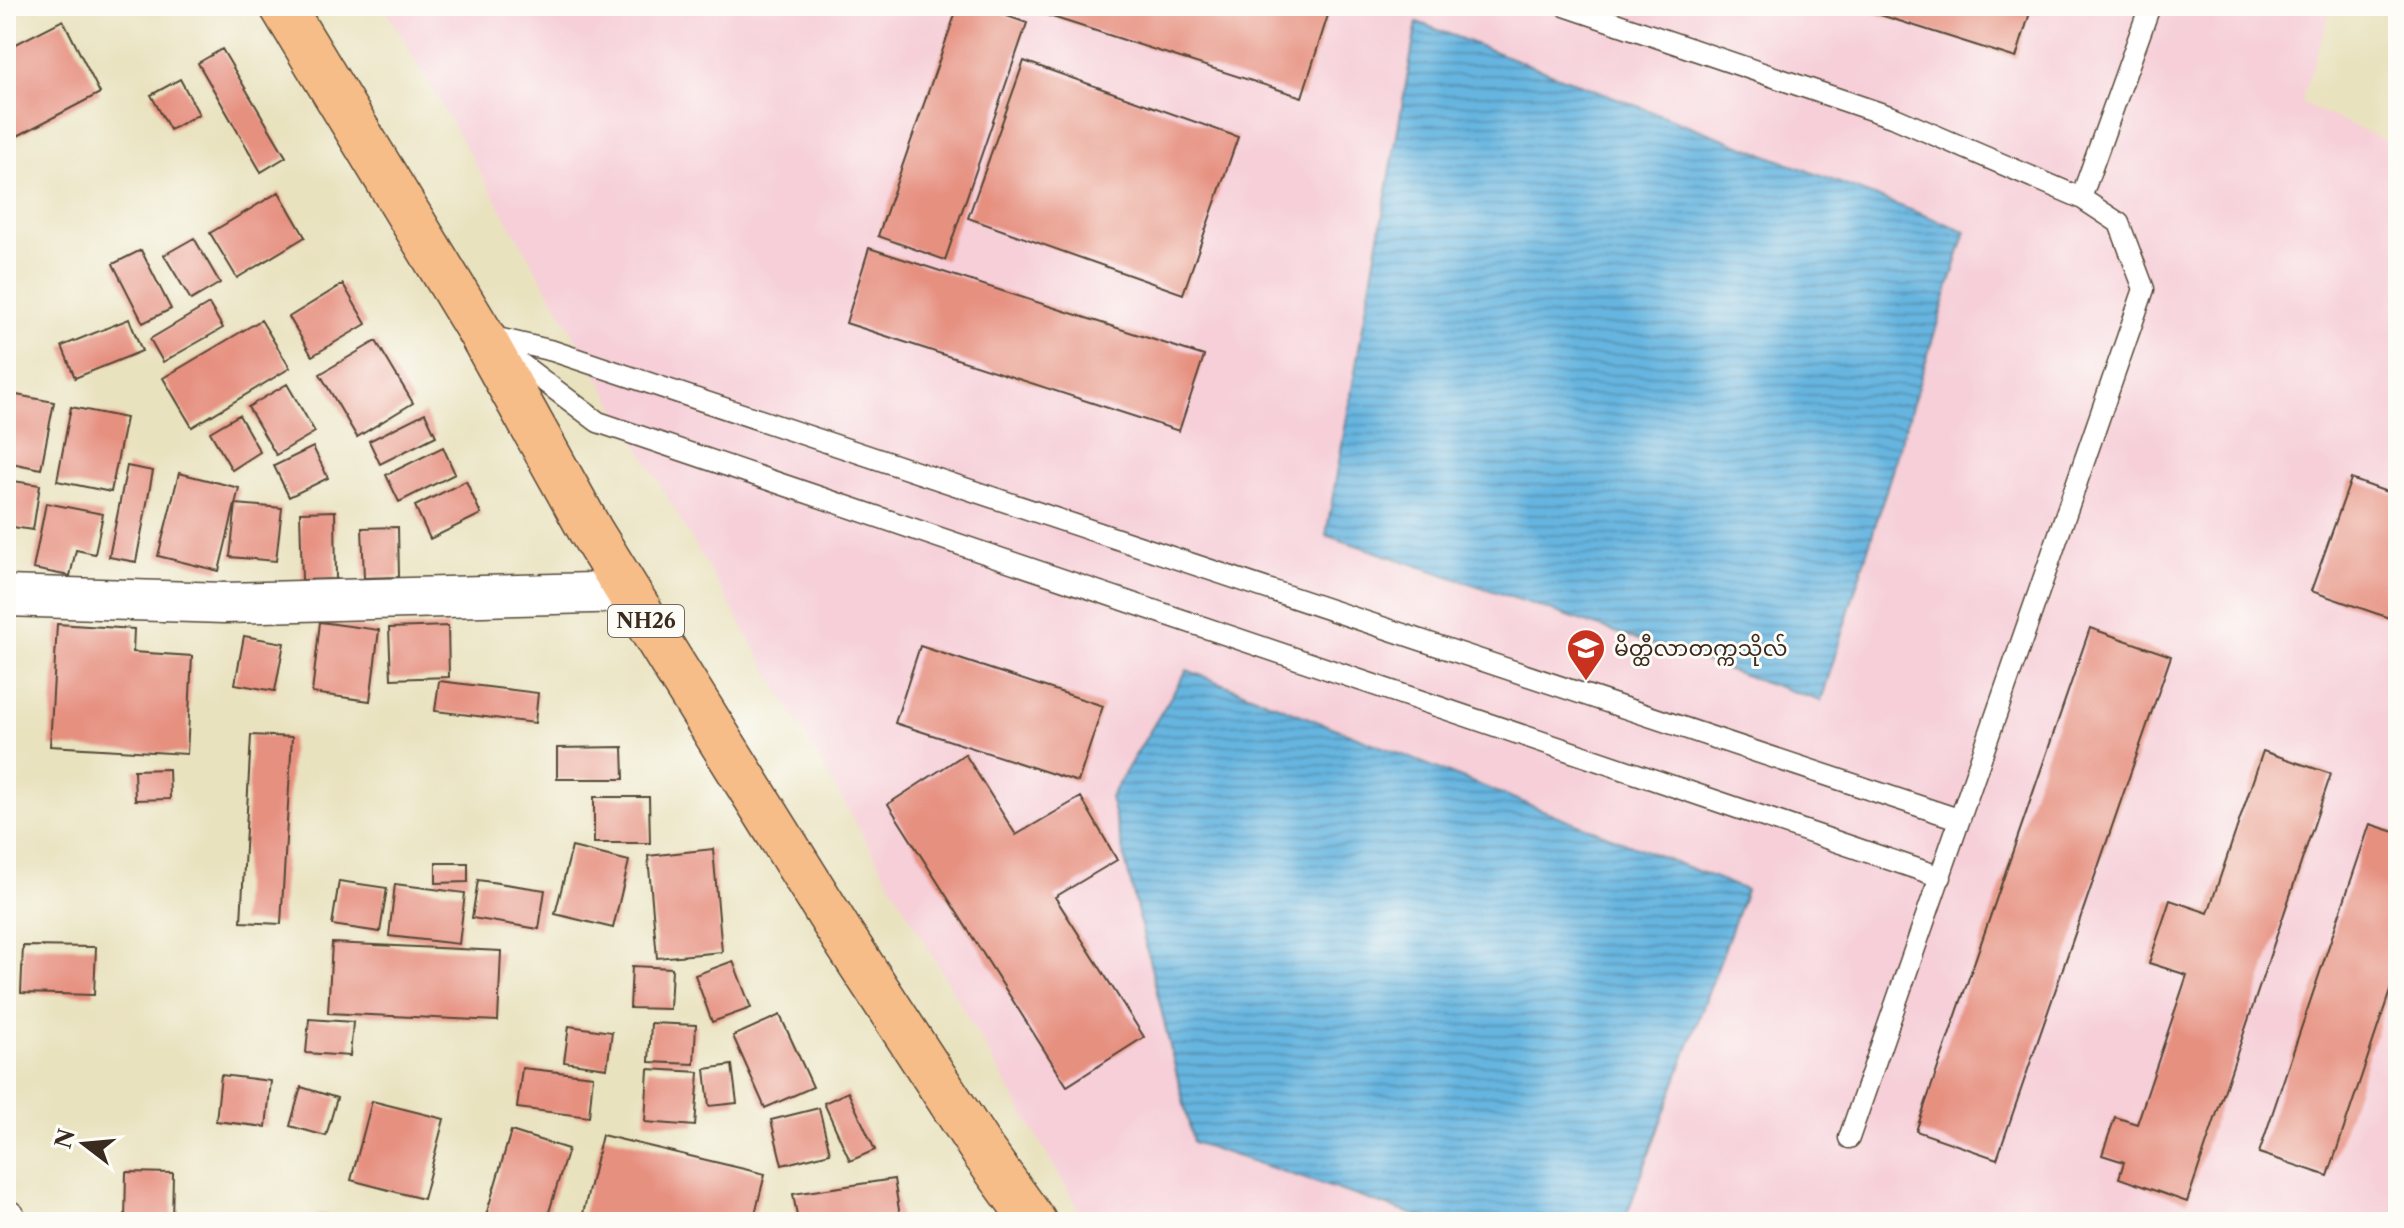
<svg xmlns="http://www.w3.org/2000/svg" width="2404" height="1228" viewBox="0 0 2404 1228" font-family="'Libre Caslon Text','Noto Sans Myanmar',serif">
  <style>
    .built { fill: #f6cfd8 }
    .water { fill: url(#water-rules); stroke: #50707f; stroke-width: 2 }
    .building { fill: #e69080 }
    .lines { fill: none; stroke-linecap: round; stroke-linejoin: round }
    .service-casing { stroke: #554636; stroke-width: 23 }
    .minor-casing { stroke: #554636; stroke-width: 43 }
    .trunk-casing { stroke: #554636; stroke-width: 47 }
    .service { stroke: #fff; stroke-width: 20 }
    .minor { stroke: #fff; stroke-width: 40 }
    .trunk { stroke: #f7bd88; stroke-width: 44 }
    .labels { text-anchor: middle; stroke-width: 6; stroke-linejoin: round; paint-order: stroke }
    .shield { fill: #fdfcf7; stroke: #75695f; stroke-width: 2 }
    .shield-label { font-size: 20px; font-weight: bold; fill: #3b2a1e }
    .poi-label { font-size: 22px; fill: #3b2a1e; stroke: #fdfcf7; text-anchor: start }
  </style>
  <defs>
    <pattern id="water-rules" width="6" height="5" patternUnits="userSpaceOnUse" patternTransform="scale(2)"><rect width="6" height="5" fill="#66b5e0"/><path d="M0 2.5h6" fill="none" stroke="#5593b5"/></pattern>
  </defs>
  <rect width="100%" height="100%" fill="#fdfcf7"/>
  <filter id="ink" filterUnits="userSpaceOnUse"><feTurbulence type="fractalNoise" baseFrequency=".0125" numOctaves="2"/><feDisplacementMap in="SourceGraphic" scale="16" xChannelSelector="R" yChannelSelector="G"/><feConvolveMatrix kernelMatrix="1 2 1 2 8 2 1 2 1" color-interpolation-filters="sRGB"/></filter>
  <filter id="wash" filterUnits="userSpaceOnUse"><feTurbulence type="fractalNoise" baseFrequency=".006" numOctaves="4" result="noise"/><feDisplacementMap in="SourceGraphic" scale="32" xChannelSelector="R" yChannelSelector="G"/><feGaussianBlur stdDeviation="1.8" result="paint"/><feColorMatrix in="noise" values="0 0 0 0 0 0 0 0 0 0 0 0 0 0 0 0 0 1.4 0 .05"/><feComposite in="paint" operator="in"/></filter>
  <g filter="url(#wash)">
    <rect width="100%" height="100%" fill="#e9e2bf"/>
    <path class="built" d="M 384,6 L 2332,6 L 2301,103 L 2398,146 L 2398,1222 L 1086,1222 Z"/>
    <path class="water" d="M 1417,22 L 1966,231 L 1821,701 L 1326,535 Z
      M 1187,670 L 1746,890 L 1624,1222 L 1436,1222 L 1193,1142 L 1110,797 Z"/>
    <g id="blocks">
      <path class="building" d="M 958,6 L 979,6 L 1027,23 L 945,260 L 878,236 Z
        M 1018,6 L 1310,6 L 1329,12 L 1302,97 Z
        M 1852,6 L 2032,6 L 2016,58 Z
        M 63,20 L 100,93 L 6,142 L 6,49 Z
        M 222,49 L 286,157 L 261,172 L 198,63 Z
        M 1024,61 L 1238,137 L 1183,294 L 968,218 Z
        M 180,79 L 199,114 L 170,130 L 151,95 Z
        M 279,192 L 305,237 L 237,278 L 210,233 Z
        M 194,238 L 220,283 L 191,300 L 164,255 Z
        M 869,248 L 1204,356 L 1179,431 L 846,323 Z
        M 141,250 L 171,309 L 143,323 L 113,264 Z
        M 343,284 L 366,324 L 312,356 L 289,317 Z
        M 209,304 L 223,328 L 163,362 L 150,339 Z
        M 129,319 L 142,351 L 75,378 L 62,346 Z
        M 261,320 L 290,368 L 192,427 L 163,378 Z
        M 376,341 L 413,403 L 357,437 L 320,374 Z
        M 287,384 L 315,432 L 276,455 L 248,407 Z
        M 6,393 L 54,402 L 41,469 L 6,462 Z
        M 71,407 L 126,418 L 111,492 L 57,481 Z
        M 425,413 L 436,436 L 380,464 L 369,441 Z
        M 239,415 L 260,452 L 232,470 L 210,432 Z
        M 313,447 L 328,478 L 289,497 L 274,466 Z
        M 443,447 L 455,474 L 399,502 L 386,475 Z
        M 127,466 L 153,471 L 136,562 L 109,557 Z
        M 179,473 L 239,488 L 219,571 L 158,556 Z
        M 2351,479 L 2398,496 L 2398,621 L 2311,591 Z
        M 13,481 L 40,485 L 33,530 L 6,526 Z
        M 466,481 L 481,514 L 430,539 L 415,506 Z
        M 46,503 L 103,514 L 95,554 L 76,550 L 70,576 L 33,569 Z
        M 236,504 L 282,508 L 276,561 L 230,557 Z
        M 335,511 L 336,579 L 302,580 L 300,512 Z
        M 398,527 L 399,577 L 364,578 L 362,528 Z
        M 320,622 L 379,630 L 370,701 L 312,693 Z
        M 57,624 L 134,629 L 133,652 L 192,656 L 187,754 L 50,746 Z
        M 448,626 L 449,677 L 391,679 L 389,628 Z
        M 2090,628 L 2171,656 L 1997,1159 L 1916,1131 Z
        M 244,636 L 284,643 L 275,691 L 235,684 Z
        M 920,646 L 1103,706 L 1078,782 L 895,723 Z
        M 439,681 L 538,693 L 535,723 L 435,711 Z
        M 251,735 L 292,737 L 281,924 L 241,922 Z
        M 623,747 L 624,779 L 557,779 L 557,748 Z
        M 2263,751 L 2331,774 L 2187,1202 L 2119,1178 L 2124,1162 L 2102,1155 L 2115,1117 L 2137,1124 L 2187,975 L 2149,963 L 2170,900 L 2208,913 Z
        M 965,754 L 1016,835 L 1081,797 L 1117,860 L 1055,897 L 1144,1037 L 1067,1086 L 888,804 Z
        M 169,769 L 170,799 L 135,800 L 134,770 Z
        M 594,797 L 649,797 L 650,843 L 594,843 Z
        M 2370,824 L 2398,833 L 2398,967 L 2328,1176 L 2259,1153 Z
        M 572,847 L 629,861 L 613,928 L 555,914 Z
        M 713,849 L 722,952 L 657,958 L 648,856 Z
        M 436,863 L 468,863 L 468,882 L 436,883 Z
        M 478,880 L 545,890 L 539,929 L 472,918 Z
        M 339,881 L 387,888 L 380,932 L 332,925 Z
        M 395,884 L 465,893 L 459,944 L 389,936 Z
        M 332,943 L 501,951 L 498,1021 L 328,1013 Z
        M 23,946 L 96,947 L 94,995 L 21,993 Z
        M 733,961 L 751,1008 L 712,1022 L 695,975 Z
        M 632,966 L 672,968 L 670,1009 L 630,1008 Z
        M 780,1015 L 813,1087 L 765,1108 L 733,1036 Z
        M 309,1019 L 353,1022 L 350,1056 L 306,1053 Z
        M 651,1023 L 696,1025 L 694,1064 L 649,1062 Z
        M 569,1026 L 612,1032 L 607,1068 L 564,1062 Z
        M 732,1065 L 737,1103 L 709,1106 L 705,1069 Z
        M 522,1068 L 593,1076 L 589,1117 L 517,1108 Z
        M 648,1069 L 699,1072 L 695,1126 L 645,1122 Z
        M 221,1075 L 271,1081 L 266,1127 L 216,1121 Z
        M 301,1087 L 337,1098 L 326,1136 L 290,1126 Z
        M 848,1092 L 875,1150 L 850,1161 L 824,1103 Z
        M 372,1101 L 444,1119 L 423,1199 L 351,1180 Z
        M 819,1108 L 830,1153 L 782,1165 L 771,1120 Z
        M 511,1131 L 568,1149 L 546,1222 L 484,1222 Z
        M 602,1135 L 765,1174 L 753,1222 L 581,1222 Z
        M 126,1172 L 173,1173 L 172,1222 L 125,1222 Z
        M 894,1179 L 901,1222 L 798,1222 L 793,1194 Z
        M 317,1214 L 386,1220 L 385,1222 L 316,1222 Z"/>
    </g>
  </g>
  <g filter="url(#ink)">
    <use href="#blocks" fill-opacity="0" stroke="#554636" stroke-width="2"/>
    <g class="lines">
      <defs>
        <path id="service" d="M 1565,6 L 1895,118 L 2081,198
          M 489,336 L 553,351 L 1958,819
          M 504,351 L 598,422 L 1941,877
          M 1849,1138 L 2144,289 L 2119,223 L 2081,198 L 2150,6"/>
        <path id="minor" d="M 6,596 L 224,603 L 629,592
          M 6,1220 L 7,1222"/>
        <path id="trunk" d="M 282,6 L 481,334 L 590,530 L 669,658 L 843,937 L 984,1153 L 1034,1222"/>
      </defs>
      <use href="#service" class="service-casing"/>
      <use href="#minor" class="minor-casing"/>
      <use href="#trunk" class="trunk-casing"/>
      <use href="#service" class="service"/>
      <use href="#minor" class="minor"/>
      <use href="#trunk" class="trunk"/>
    </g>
  </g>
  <defs>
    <symbol id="university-pin" viewBox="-11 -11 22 30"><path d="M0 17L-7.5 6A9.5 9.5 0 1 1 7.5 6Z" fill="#c8321e" stroke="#fdfcf7"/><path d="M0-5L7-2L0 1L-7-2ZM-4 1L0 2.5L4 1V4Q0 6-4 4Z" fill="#fff"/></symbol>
  </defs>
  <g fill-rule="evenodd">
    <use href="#university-pin" x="1564" y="626" width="44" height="60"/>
  </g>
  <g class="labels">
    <rect class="shield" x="608" y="605" width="76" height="32" rx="6"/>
    <g class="shield-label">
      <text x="646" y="628">NH26</text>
    </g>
    <g class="poi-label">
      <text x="1614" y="656">မိတ္ထီလာတက္ကသိုလ်</text>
    </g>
  </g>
  <rect width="2404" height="1228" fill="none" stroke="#fdfcf7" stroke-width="32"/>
  <g transform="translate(84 1144) rotate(286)" stroke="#fdfcf7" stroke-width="6" paint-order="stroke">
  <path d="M0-6L14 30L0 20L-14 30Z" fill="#3b2a1e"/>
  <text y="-12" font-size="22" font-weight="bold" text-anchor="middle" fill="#3b2a1e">N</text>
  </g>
</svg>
